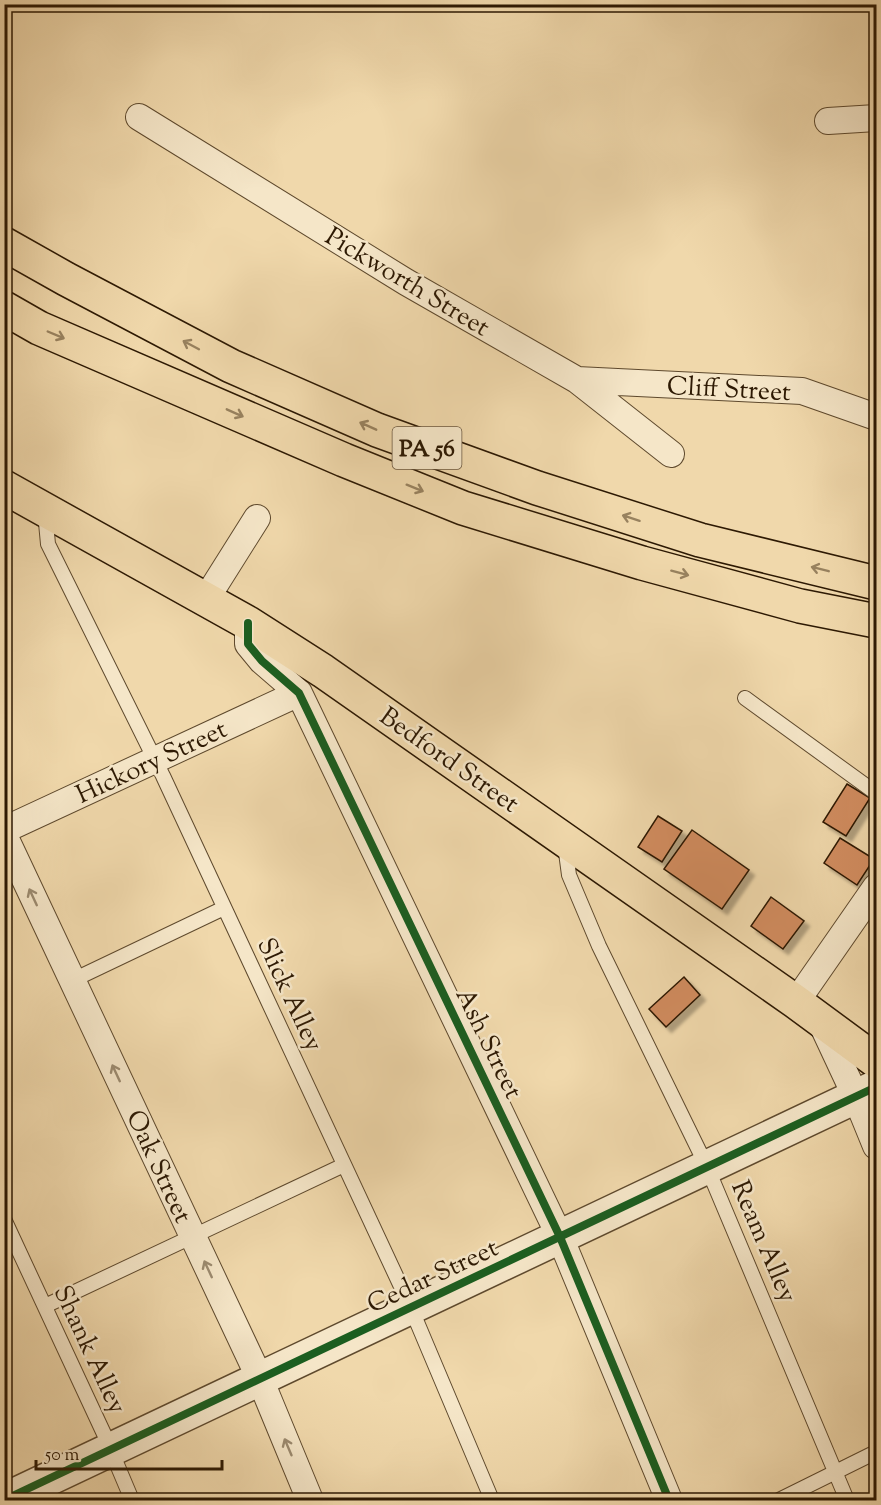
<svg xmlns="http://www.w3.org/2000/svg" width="881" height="1505" viewBox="0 0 881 1505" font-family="'Sorts Mill Goudy',serif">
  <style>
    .building { fill: #d18c5f; stroke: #2d1903; stroke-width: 1.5; filter: url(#shadow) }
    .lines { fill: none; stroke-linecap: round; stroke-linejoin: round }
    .service-casing { stroke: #5e492d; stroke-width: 16 }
    .minor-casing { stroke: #5e492d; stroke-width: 28 }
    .tertiary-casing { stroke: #5e492d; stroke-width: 36 }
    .primary-casing { stroke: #2d1903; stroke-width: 36 }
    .motorway-casing { stroke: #2d1903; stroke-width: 36 }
    .service { stroke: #f5e6c8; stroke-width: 14 }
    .minor { stroke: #f5e6c8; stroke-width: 26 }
    .tertiary { stroke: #f5e6c8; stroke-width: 33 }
    .primary { stroke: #f0d8ab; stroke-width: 33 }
    .motorway { stroke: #f0d8ab; stroke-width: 33 }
    .cycleway-casing { stroke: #f5e6c8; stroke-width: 11 }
    .cycleway { stroke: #1b5e20; stroke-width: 8 }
    .oneway { stroke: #98825f }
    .oneway2 { stroke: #9b8a6f }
    .labels { text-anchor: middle; stroke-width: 5; stroke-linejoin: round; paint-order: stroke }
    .shield { fill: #f5e6c8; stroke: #69563e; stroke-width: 1.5 }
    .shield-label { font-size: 24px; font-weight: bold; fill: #2d1903 }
    .street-label { font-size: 26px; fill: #2d1903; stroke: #f5e6c8 }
  </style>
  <defs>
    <filter id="shadow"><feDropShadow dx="5.5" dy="5.5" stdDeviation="1.5" flood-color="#0004"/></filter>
  </defs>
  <rect width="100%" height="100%" fill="#f0d8ab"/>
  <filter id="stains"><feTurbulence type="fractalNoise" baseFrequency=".00333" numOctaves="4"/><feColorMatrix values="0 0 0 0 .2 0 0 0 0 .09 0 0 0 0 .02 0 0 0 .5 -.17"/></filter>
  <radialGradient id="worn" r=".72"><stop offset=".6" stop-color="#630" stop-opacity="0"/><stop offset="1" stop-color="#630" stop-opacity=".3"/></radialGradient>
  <path class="building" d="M 847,784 L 870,798 L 846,836 L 823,822 Z
    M 658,816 L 682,831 L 662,862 L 638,847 Z
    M 692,830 L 749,870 L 722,909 L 664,869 Z
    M 840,838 L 874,859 L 857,885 L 824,863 Z
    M 771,897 L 804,921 L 783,949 L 751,926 Z
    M 684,977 L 700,995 L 666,1027 L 649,1009 Z"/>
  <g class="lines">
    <defs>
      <path id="service" d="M 45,512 L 48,544 L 163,776 L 411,1308 L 492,1500
        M 745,698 L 876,793
        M 565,845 L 569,875 L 599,946 L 707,1167 L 847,1500
        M 73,980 L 224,908
        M 4,1219 L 105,1436 L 132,1500
        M 45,1306 L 344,1165
        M 779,1500 L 876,1452"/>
      <path id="minor" d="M 139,117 L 406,282 L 577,380 L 671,454
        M 828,121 L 876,118
        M 577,380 L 802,391 L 876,417
        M 206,599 L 257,518
        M 248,623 L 248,644 L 262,661 L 299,693 L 560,1237 L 669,1500
        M 4,830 L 299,693
        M 4,835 L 260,1379 L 310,1500
        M 796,1002 L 876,887
        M 820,1020 L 856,1097 L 876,1146"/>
      <path id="tertiary" d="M 4,1500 L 876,1087"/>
      <path id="primary" d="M 4,487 L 248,623 L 323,671 L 796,1002 L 876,1061"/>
      <path id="motorway" d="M 4,244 L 66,279 L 231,366 L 377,430 L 537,488 L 700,540 L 876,583
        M 4,308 L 39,328 L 344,460 L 463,508 L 642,563 L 800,606 L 876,621"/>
    </defs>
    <use href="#service" class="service-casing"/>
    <use href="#minor" class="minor-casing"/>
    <use href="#tertiary" class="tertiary-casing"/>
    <use href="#primary" class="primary-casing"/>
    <use href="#motorway" class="motorway-casing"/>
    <use href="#service" class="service"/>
    <use href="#minor" class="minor"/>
    <use href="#tertiary" class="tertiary"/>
    <use href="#primary" class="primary"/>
    <use href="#motorway" class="motorway"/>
    <defs>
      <path id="cycleway" d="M 248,623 L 248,644 L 262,661 L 299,693 L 560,1237 L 669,1500
        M 4,1500 L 876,1087"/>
    </defs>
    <use href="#cycleway" class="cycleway-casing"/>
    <use href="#cycleway" class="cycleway"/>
  </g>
  <defs><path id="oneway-shaft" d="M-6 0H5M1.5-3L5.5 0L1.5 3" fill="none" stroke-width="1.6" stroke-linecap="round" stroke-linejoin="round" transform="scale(1.5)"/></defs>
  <g class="oneway">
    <use href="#oneway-shaft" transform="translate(56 335) rotate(23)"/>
    <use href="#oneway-shaft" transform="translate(191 345) rotate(-152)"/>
    <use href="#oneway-shaft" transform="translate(235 413) rotate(24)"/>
    <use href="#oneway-shaft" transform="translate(368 426) rotate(-156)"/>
    <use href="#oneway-shaft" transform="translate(415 488) rotate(22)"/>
    <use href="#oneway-shaft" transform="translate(631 518) rotate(-162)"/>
    <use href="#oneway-shaft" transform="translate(820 569) rotate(-166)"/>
    <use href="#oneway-shaft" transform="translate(680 573) rotate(15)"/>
  </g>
  <g class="oneway2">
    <use href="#oneway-shaft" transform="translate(33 897) rotate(-115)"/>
    <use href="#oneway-shaft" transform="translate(116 1073) rotate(-115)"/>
    <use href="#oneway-shaft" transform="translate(208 1269) rotate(-115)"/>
    <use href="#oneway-shaft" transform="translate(288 1447) rotate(-113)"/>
  </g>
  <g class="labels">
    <rect class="shield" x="392.5" y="427" width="69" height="42" rx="4.5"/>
    <g class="shield-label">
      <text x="427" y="456">PA 56</text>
    </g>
    <g class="street-label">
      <text transform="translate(408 281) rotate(31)" y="9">Pickworth Street</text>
      <text transform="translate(729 388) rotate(3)" y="9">Cliff Street</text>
      <text transform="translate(450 759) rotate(35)" y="9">Bedford Street</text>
      <text transform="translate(151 761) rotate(-25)" y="9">Hickory Street</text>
      <text transform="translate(291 994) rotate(65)" y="9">Slick Alley</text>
      <text transform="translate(490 1043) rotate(64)" y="9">Ash Street</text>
      <text transform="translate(160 1166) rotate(65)" y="9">Oak Street</text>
      <text transform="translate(765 1241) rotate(67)" y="9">Ream Alley</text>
      <text transform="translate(432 1275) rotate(-25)" y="9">Cedar Street</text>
      <text transform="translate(91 1349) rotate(65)" y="9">Shank Alley</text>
    </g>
  </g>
  <rect width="881" height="1505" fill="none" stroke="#f0d8ab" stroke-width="24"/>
  <rect x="6" y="6" width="869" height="1493" fill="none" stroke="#2d1903" stroke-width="3"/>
  <rect x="12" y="12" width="857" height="1481" fill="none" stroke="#2d1903" stroke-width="1.5"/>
  <path d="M36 1460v9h186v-9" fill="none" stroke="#2d1903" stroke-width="3"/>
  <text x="45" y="1460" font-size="18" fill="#2d1903" stroke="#f5e6c8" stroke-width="4.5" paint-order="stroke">50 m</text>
  <rect width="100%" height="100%" filter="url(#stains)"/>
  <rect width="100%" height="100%" fill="url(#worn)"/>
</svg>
